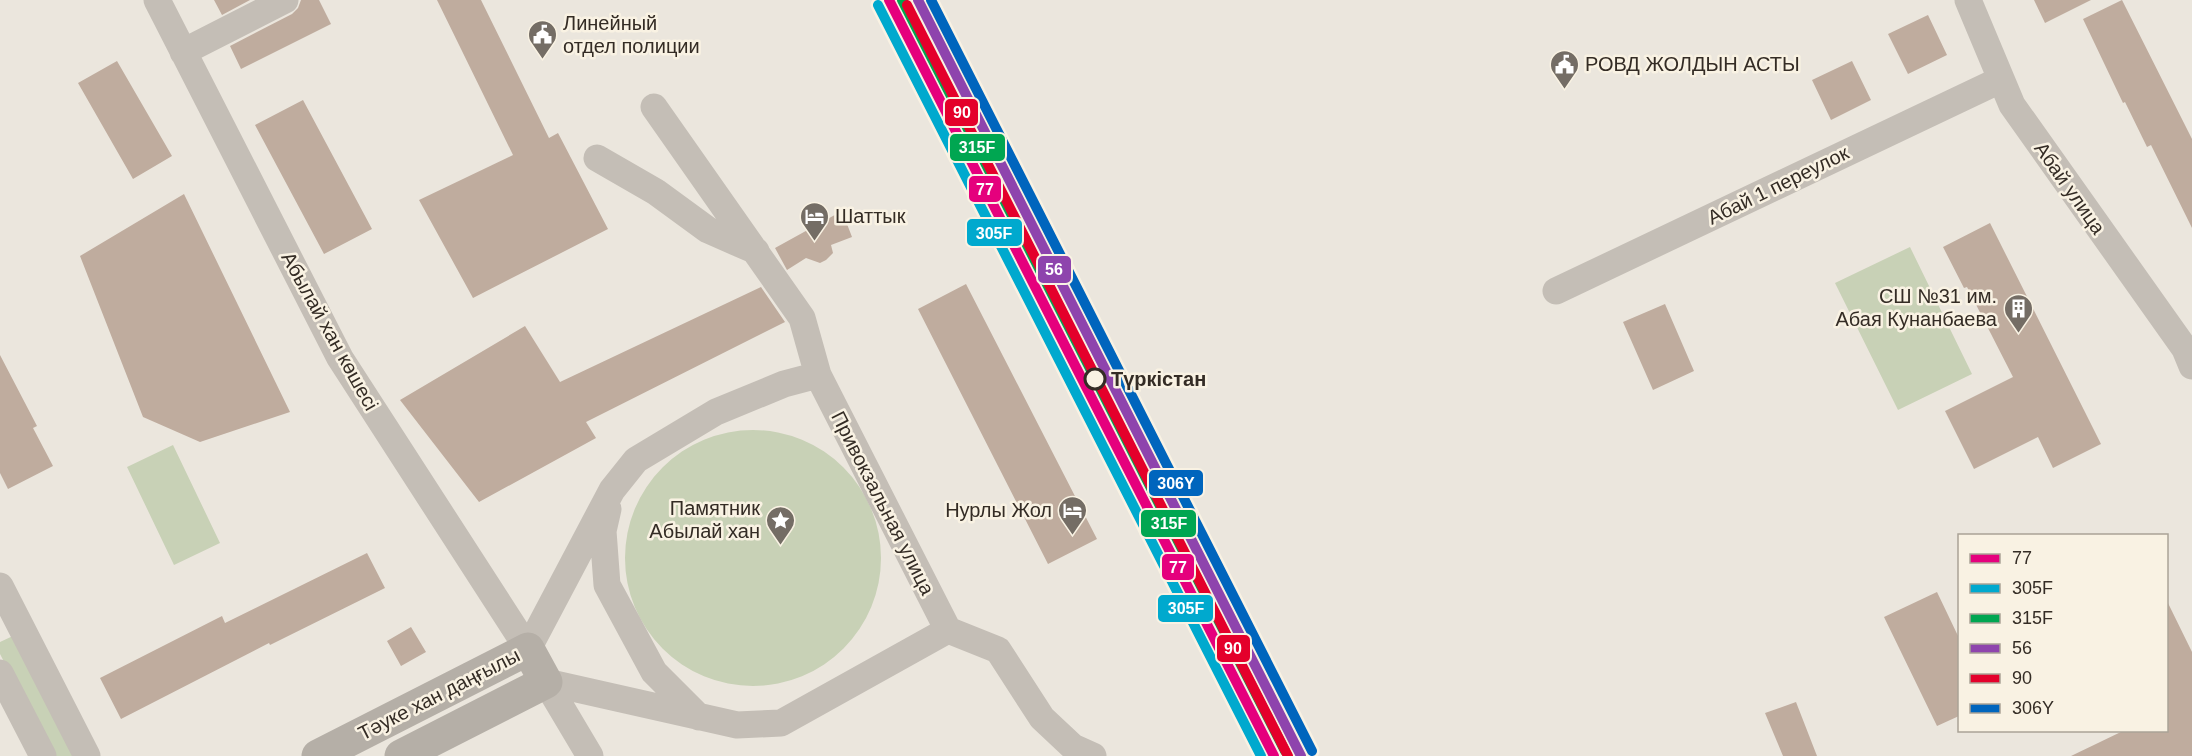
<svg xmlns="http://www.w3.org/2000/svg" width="2192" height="756" viewBox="0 0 2192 756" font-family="Arial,sans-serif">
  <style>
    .green { fill: #c8d1b6 }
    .building { fill: #bfac9e }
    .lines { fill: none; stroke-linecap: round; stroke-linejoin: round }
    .street { stroke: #c4beb6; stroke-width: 27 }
    .secondary { stroke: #b5afa7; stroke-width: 33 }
    .rail-1-casing { stroke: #f9f2e3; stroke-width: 15 }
    .rail-2-casing { stroke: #f9f2e3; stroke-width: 15 }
    .rail-3-casing { stroke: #f9f2e3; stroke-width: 15 }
    .rail-4-casing { stroke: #f9f2e3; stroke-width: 15 }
    .rail-5-casing { stroke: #f9f2e3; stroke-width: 15 }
    .rail-6-casing { stroke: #f9f2e3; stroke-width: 15 }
    .rail-1 { stroke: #e5007d; stroke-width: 10 }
    .rail-2 { stroke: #00a9ce; stroke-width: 10 }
    .rail-3 { stroke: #00a651; stroke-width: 10 }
    .rail-4 { stroke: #8e44ad; stroke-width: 10 }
    .rail-5 { stroke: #e4002b; stroke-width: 10 }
    .rail-6 { stroke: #0065bd; stroke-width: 10 }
    .stop-dot { fill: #f9f2e3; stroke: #342c25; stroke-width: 3 }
    .labels { text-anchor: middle; stroke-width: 5; stroke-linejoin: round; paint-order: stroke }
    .poi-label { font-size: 20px; fill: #342c25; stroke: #f9f2e3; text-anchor: start }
    .street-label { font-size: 20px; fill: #342c25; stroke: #f9f2e3 }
    .stop-label { font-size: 20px; font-weight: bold; fill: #342c25; stroke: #f9f2e3; text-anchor: start }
    .line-badge { stroke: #f9f2e3; stroke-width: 2 }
    .badge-label { font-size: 16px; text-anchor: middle; font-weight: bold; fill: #fff }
  </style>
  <rect width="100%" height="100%" fill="#ebe6dd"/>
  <path class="green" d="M 1910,247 L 1972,374 L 1898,410 L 1835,283 Z
    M625 558a128 128 0 1 1 256 0a128 128 0 1 1-256 0Z
    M 173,445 L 220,543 L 174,565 L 127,467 Z
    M 15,635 L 77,756 L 53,756 L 0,654 L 0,642 Z"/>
  <path class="building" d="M 214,0 L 250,0 L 222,15 Z
    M 301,0 L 319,0 L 331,24 L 241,69 L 230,46 L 292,14 L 298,8 Z
    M 437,0 L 481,0 L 549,138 L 558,133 L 608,229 L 473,298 L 419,200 L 513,155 Z
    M 2034,0 L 2091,0 L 2045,23 Z
    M 2122,0 L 2192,139 L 2192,228 L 2151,145 L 2147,147 L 2125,102 L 2123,103 L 2083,19 Z
    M 1928,15 L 1947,55 L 1908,74 L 1888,34 Z
    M 117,61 L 172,156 L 133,179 L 78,83 Z
    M 1852,61 L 1871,100 L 1831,120 L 1812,80 Z
    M 303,100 L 372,229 L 324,254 L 255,125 Z
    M 184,194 L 290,412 L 200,442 L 143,417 L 80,256 Z
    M 842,211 L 852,237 L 831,245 L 833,253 L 826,260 L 820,263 L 806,258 L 787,270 L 775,248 Z
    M 1990,223 L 2101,444 L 2053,468 L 2038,437 L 1974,469 L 1945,411 L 2013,377 L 1967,287 L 1964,288 L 1943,247 Z
    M 966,284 L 1097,539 L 1048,564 L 918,309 Z
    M 761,287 L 785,322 L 586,422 L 596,438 L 479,502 L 400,400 L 525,326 L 560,382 Z
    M 1665,304 L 1694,371 L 1653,390 L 1623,322 Z
    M 0,355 L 37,426 L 33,428 L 53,466 L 8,489 L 0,473 Z
    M 367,553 L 385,588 L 270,645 L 269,643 L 121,719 L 100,678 L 222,616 L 225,623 Z
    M 1937,592 L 1959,638 L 1959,716 L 1937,726 L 1884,617 Z
    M 2166,599 L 2192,652 L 2192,756 L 2071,756 L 2125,730 L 2166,730 Z
    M 411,627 L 426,652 L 401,666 L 387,641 Z
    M 1796,702 L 1817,756 L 1783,756 L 1765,713 Z"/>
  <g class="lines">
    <path class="street" d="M 157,0 L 340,358 L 528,649 L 612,490 L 636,460 L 716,412 L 784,384 L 818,375 L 948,630 L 781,723 L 737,725 L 546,682
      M 1968,0 L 2012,105 L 2185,349 L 2192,366
      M 183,52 L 285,0
      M 654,107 L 802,318 L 818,375
      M 597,158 L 656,192 L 708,230 L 756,251
      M 1556,291 L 2000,80
      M 608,509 L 603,531 L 607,585 L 654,672 L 699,717
      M 0,586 L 87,756
      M 948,630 L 998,650 L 1042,718 L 1073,747 L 1093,756
      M 0,673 L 43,756
      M 546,682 L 590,756"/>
    <path class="secondary" d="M 318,756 L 528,649 L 546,682 L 401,756"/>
    <defs>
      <path id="rail-1" d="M 889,0 L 1274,756"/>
      <path id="rail-2" d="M 878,5 L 1261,756"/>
      <path id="rail-3" d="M 902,0 L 1285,751"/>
      <path id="rail-4" d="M 918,0 L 1301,756"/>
      <path id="rail-5" d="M 907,5 L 1288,756"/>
      <path id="rail-6" d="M 931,0 L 1312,751"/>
    </defs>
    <use href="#rail-1" class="rail-1-casing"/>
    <use href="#rail-2" class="rail-2-casing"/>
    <use href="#rail-3" class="rail-3-casing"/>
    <use href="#rail-4" class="rail-4-casing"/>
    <use href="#rail-5" class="rail-5-casing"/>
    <use href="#rail-6" class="rail-6-casing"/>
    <use href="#rail-1" class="rail-1"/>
    <use href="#rail-2" class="rail-2"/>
    <use href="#rail-3" class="rail-3"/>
    <use href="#rail-4" class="rail-4"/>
    <use href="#rail-5" class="rail-5"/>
    <use href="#rail-6" class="rail-6"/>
  </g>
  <defs>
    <symbol id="civic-pin" viewBox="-11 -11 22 30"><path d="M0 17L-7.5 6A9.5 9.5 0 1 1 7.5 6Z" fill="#746d65" stroke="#f9f2e3"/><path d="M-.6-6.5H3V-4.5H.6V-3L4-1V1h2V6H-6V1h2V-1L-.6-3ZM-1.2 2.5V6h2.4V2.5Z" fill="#fff"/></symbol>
    <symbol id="hotel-pin" viewBox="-11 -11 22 30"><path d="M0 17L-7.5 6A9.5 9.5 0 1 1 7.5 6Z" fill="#746d65" stroke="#f9f2e3"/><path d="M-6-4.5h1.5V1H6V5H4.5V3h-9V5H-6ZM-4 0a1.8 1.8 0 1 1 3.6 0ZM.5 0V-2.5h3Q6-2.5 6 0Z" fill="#fff"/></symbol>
    <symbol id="building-pin" viewBox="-11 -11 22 30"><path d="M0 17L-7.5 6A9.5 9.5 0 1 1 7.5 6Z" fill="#746d65" stroke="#f9f2e3"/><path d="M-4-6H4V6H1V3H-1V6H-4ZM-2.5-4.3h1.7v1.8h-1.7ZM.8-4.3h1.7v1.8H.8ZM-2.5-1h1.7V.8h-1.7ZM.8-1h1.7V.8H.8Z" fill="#fff"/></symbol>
    <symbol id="sight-pin" viewBox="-11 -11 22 30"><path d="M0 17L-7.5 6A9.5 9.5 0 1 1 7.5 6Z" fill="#746d65" stroke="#f9f2e3"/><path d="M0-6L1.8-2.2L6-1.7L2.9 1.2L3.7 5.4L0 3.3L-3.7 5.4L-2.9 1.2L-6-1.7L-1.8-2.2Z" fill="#fff"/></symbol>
  </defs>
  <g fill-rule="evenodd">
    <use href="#civic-pin" x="526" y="18" width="33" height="45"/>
    <use href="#civic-pin" x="1548" y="48" width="33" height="45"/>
    <use href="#hotel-pin" x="798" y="200" width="33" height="45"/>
    <use href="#building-pin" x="2002" y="292" width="33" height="45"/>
    <use href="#hotel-pin" x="1056" y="494" width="33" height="45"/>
    <use href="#sight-pin" x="764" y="504" width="33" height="45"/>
  </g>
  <circle class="stop-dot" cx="1095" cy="379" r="10"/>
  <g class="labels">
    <g class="poi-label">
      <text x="563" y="30">Линейный<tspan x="563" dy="23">отдел полиции</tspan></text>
      <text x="1585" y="71">РОВД ЖОЛДЫН АСТЫ</text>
      <text x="835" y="223">Шаттык</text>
      <text x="1997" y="303" text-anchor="end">СШ №31 им.<tspan x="1997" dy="23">Абая Кунанбаева</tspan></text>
      <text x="760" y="515" text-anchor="end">Памятник<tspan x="760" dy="23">Абылай хан</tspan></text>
      <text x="1052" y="517" text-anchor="end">Нурлы Жол</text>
    </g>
    <g class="street-label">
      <text transform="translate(1778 185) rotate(-26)" y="7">Абай 1 переулок</text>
      <text transform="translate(2070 188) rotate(55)" y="7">Абай улица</text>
      <text transform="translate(330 331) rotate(61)" y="7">Абылай хан көшесі</text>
      <text transform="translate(883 503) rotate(63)" y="7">Привокзальная улица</text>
      <text transform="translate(439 694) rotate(-27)" y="7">Тәуке хан даңғылы</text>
    </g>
    <g class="stop-label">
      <text x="1111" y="386">Түркістан</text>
    </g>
  </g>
  <g class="line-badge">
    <rect x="944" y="98" width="35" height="29" rx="6" fill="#e4002b"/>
    <rect x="949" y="133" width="57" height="29" rx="6" fill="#00a651"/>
    <rect x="968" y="175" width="34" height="28" rx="6" fill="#e5007d"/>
    <rect x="966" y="218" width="57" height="29" rx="6" fill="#00a9ce"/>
    <rect x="1037" y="255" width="35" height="29" rx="6" fill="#8e44ad"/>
    <rect x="1148" y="469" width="56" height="28" rx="6" fill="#0065bd"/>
    <rect x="1140" y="509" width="57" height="29" rx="6" fill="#00a651"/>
    <rect x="1161" y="553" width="34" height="28" rx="6" fill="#e5007d"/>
    <rect x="1157" y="594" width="57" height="29" rx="6" fill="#00a9ce"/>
    <rect x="1216" y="634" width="35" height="29" rx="6" fill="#e4002b"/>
  </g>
  <g class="badge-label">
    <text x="962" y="118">90</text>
    <text x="977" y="153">315F</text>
    <text x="985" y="195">77</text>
    <text x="994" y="239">305F</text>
    <text x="1054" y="275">56</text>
    <text x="1176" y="489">306Y</text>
    <text x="1169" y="529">315F</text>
    <text x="1178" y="573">77</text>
    <text x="1186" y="614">305F</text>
    <text x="1233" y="654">90</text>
  </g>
  <rect x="1958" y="534" width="210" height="198" fill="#f9f2e3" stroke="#aaa397" stroke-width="1.5"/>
  <rect x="1970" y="554" width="30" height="9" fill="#e5007d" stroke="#aaa397" stroke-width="1.5"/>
  <text x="2012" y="564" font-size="18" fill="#342c25">77</text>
  <rect x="1970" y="584" width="30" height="9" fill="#00a9ce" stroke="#aaa397" stroke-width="1.5"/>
  <text x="2012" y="594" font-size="18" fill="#342c25">305F</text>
  <rect x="1970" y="614" width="30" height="9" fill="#00a651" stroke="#aaa397" stroke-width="1.5"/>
  <text x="2012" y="624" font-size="18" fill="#342c25">315F</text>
  <rect x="1970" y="644" width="30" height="9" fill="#8e44ad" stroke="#aaa397" stroke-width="1.5"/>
  <text x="2012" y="654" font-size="18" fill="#342c25">56</text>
  <rect x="1970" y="674" width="30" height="9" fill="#e4002b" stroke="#aaa397" stroke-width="1.5"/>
  <text x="2012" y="684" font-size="18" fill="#342c25">90</text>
  <rect x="1970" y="704" width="30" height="9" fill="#0065bd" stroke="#aaa397" stroke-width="1.5"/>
  <text x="2012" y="714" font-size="18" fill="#342c25">306Y</text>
</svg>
